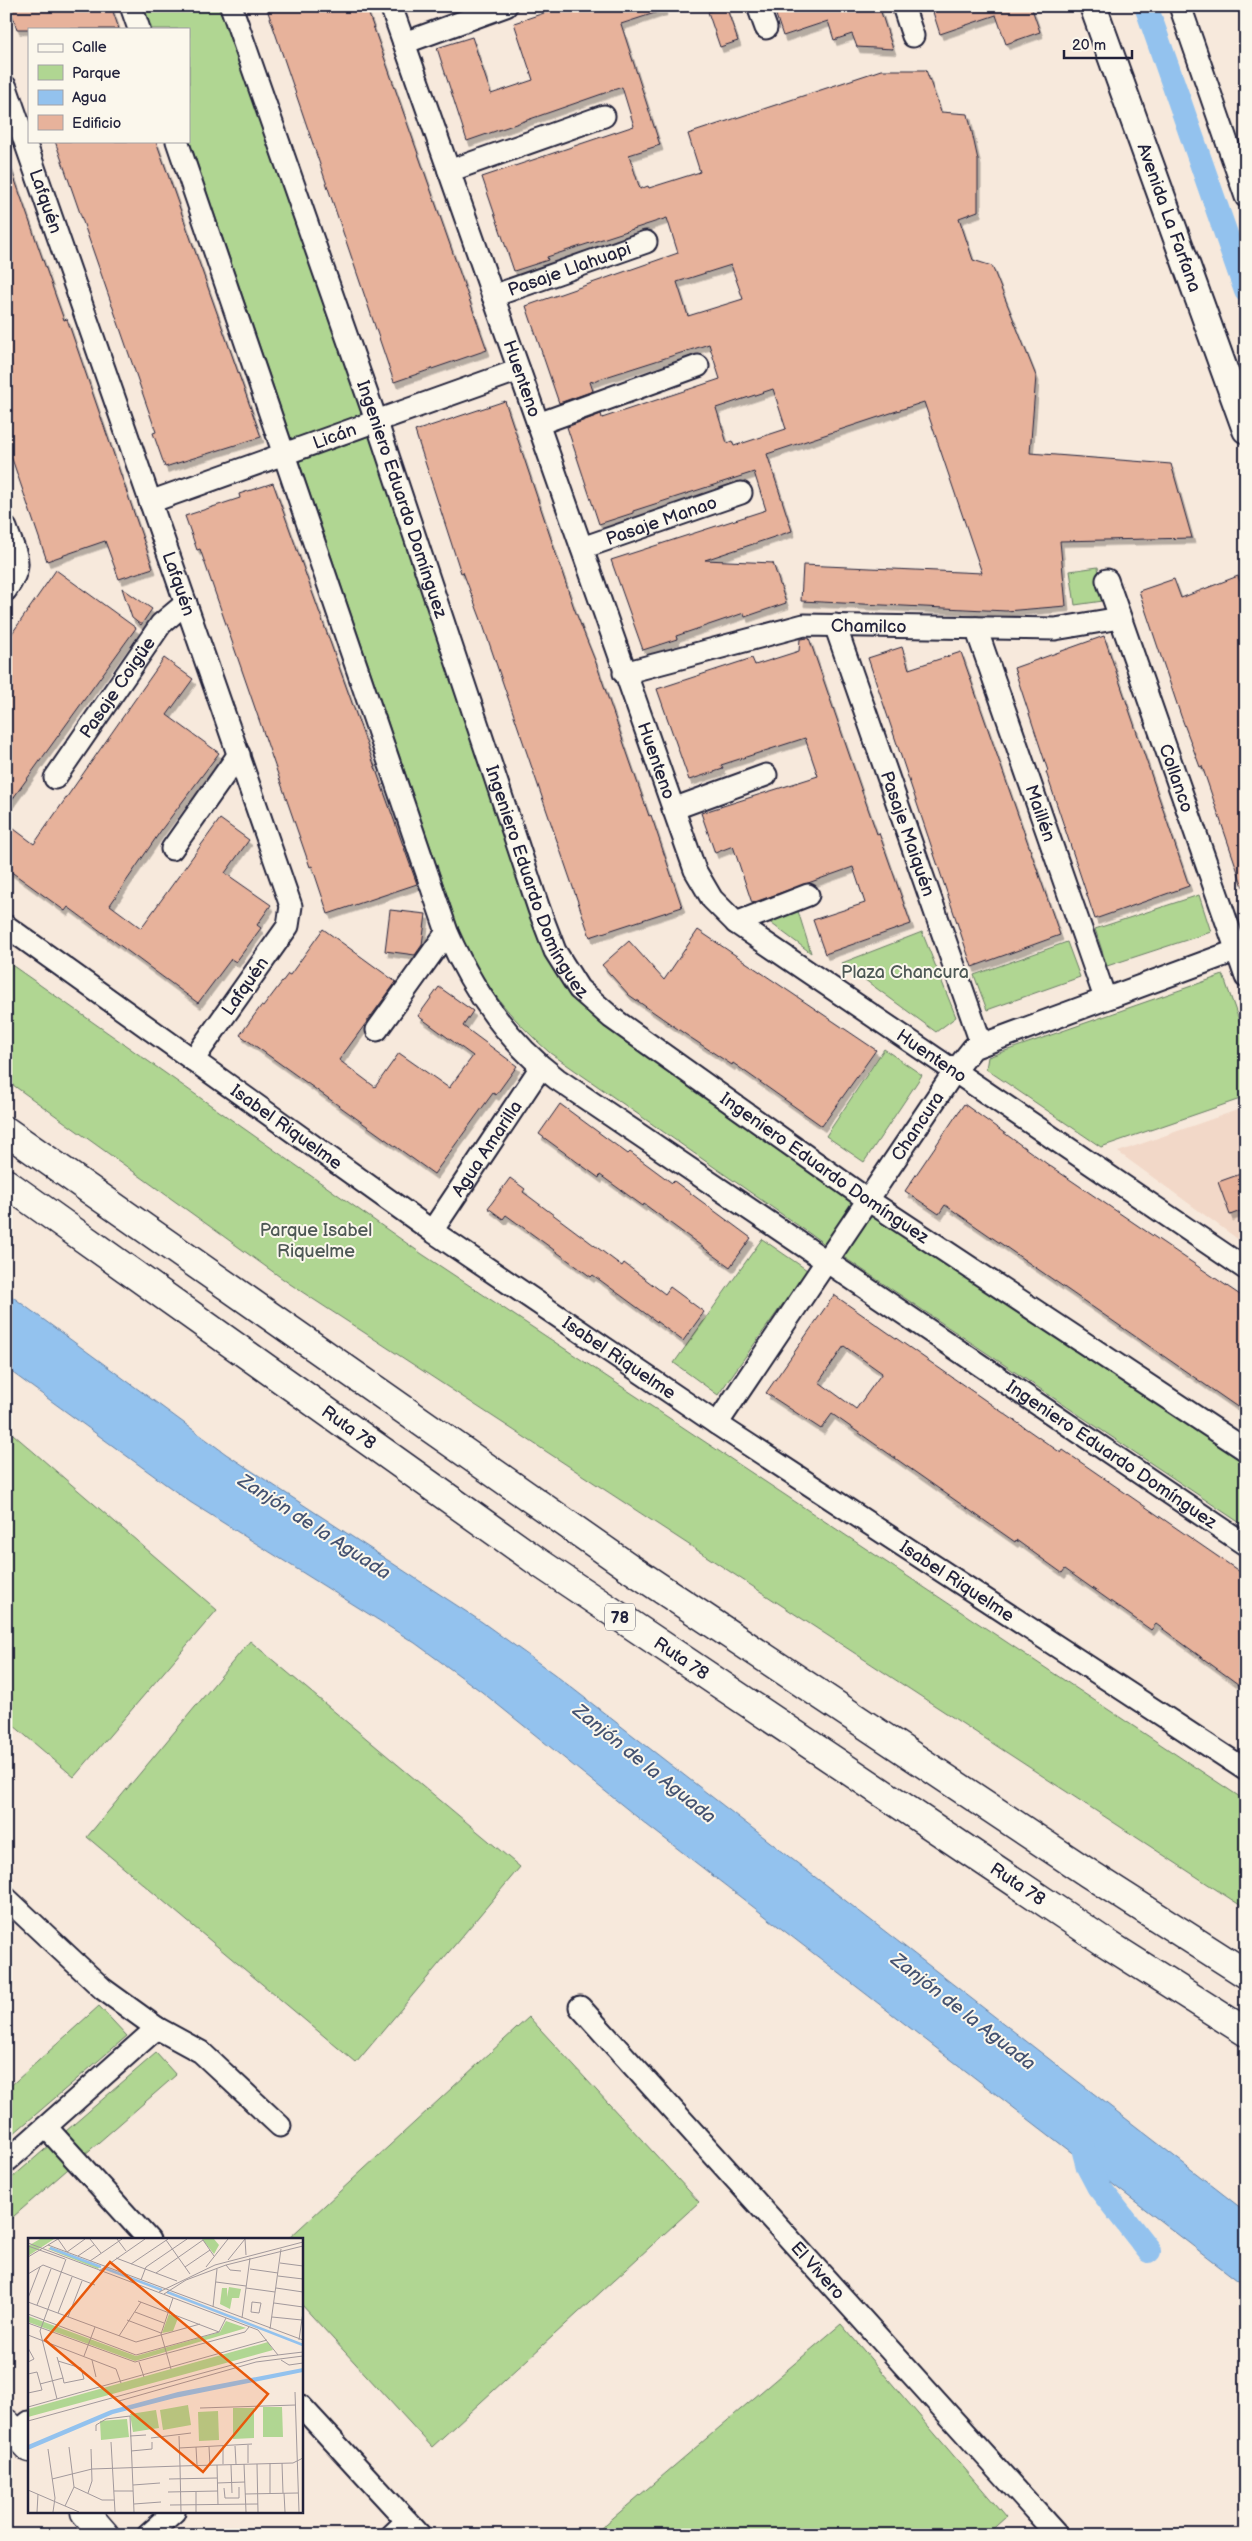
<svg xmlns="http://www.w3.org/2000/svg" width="1252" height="2541" viewBox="0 0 1252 2541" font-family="'Balsamiq Sans',sans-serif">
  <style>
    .built { fill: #f2d8c8 }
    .green { fill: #b0d692; stroke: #697c66 }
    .water { fill: #93c2ee; stroke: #6682a6 }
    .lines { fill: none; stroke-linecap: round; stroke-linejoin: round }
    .canal { stroke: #93c2ee; stroke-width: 24 }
    .building { fill: #e7b29b; stroke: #22223b; fill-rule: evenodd; filter: url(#shadow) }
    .minor-casing { stroke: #22223b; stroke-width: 25 }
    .tertiary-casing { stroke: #22223b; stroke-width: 30 }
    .secondary-casing { stroke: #22223b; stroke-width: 31 }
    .motorway-casing { stroke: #22223b; stroke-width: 31 }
    .minor { stroke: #fbf7ec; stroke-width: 21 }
    .tertiary { stroke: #fbf7ec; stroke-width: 26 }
    .secondary { stroke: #fbf7ec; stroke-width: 28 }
    .motorway { stroke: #fbf7ec; stroke-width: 28 }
    .labels { text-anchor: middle; stroke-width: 4; stroke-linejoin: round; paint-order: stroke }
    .shield { fill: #fbf7ec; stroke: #636270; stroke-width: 1 }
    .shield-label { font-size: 16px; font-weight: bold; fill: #22223b }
    .street-label { font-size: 18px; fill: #22223b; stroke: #fbf7ec }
    .park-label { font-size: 18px; fill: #4d5855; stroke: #fbf7ec }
    .water-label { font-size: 19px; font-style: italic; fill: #445271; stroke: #fbf7ec }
    .inset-river { fill: none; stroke: #93c2ee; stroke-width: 2.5 }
    .inset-road { fill: none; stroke: #a2999c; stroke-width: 1 }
    .view { fill: #e8590c; fill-opacity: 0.15; stroke: #e8590c; stroke-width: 2.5 }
    .inset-edge { fill: none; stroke: #22223b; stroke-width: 2.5 }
  </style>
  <defs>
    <filter id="shadow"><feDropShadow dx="3" dy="5.5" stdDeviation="0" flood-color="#0004"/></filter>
  </defs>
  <rect width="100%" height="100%" fill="#f7e9dc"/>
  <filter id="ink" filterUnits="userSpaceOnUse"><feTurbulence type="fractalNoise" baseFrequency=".02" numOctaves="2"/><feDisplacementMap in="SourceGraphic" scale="10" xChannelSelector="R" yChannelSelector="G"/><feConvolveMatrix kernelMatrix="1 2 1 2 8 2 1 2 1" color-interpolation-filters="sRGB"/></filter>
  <g filter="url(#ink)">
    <path class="built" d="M 1246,1107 L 1246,1245 L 1118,1152 Z"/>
    <path class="green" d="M 144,6 L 220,6 L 365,421 L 546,956 L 571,996 L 605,1026 L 1246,1458 L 1246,1527 L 839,1254 L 550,1053 C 507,1014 485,988 460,933 L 189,139 L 189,29 L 151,29 Z
      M 1098,567 L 1103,601 L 1075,605 L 1070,571 Z
      M 1199,895 L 1211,932 L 1107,966 L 1095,929 Z
      M 798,911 L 811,953 L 768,921 Z
      M 922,932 L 956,1017 L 936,1032 L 842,963 Z
      M 1067,942 L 1080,977 L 987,1010 L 974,975 Z
      M 6,961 L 422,1254 L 1246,1801 L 1246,1909 L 290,1284 L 6,1080 Z
      M 1223,975 L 1246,1040 L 1246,1097 L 1101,1147 L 986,1069 L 988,1057 Z
      M 884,1049 L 922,1075 L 864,1162 L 826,1136 Z
      M 762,1239 L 807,1270 L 718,1395 L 674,1363 Z
      M 6,1428 L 217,1610 L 74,1777 L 6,1719 Z
      M 250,1641 L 520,1867 L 356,2063 L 87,1837 Z
      M 99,2006 L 127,2036 L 6,2140 L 6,2090 Z
      M 529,2017 L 699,2202 L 432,2447 L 301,2304 L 301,2240 L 287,2240 Z
      M 156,2053 L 176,2075 L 6,2223 L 6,2183 Z
      M 841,2324 L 1006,2517 L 986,2535 L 593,2535 Z"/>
    <path class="water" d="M 6,1292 L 226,1454 L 482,1622 L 554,1674 L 1246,2212 L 1246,2287 L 647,1825 L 482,1692 L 415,1643 L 190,1502 L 6,1368 Z"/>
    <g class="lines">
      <path class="canal" d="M 1146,6 L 1246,291
        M 1080,2137 L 1088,2167 L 1098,2186 L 1149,2251"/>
    </g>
    <path class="building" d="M 9,6 L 111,6 L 119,29 L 17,29 Z
      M 266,6 L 366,6 L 487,350 L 394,382 Z
      M 565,6 L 663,6 L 664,10 L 621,24 L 660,145 L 629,155 L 640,189 L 648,186 L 649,188 L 700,172 L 688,134 L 881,70 L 926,70 L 941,112 L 968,114 L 978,160 L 978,211 L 959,218 L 973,260 L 992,266 L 1036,376 L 1030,453 L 1171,464 L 1192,538 L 1060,541 L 1066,606 L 1006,611 L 801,601 L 803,565 L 982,573 L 924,402 L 767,454 L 792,531 L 705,560 L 773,563 L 786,603 L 745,617 L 744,613 L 676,636 L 677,639 L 643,650 L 611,560 L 766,510 L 754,472 L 633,511 L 633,513 L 599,524 L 567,427 L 601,414 L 602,418 L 720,379 L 709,344 L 590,382 L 593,391 L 559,403 L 526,306 L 678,253 L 667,218 L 547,257 L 548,260 L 514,271 L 482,177 L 634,126 L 622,87 L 467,141 L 437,48 L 472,37 L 491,94 L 533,80 L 514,23 ZM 731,265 L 743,299 L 688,316 L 677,282 ZM 773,389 L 786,429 L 734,446 L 732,441 L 727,443 L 716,408 Z
      M 726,6 L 738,41 L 720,47 L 708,12 Z
      M 773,6 L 879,6 L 893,49 L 857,47 L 852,34 L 834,40 L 828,21 L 783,36 Z
      M 931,6 L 1031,6 L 1040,32 L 1006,44 L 996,15 L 940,34 Z
      M 55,141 L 156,141 L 261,437 L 165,467 L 153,433 L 156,432 Z
      M 6,163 L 9,163 L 64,320 L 67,319 L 153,568 L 119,579 L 105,541 L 47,561 L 10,453 L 6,454 Z
      M 505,401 L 574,608 L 596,663 L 649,816 L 651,815 L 682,907 L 590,937 L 483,625 L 463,572 L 461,573 L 415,431 Z
      M 273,483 L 417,884 L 328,914 L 312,866 L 310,867 L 200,549 L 197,550 L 185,516 L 240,498 L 239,494 Z
      M 56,570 L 136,628 L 6,808 L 6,642 Z
      M 1238,576 L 1246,596 L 1246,886 L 1243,887 L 1202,766 L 1200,767 L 1181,716 L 1139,591 L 1174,579 L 1181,598 Z
      M 122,588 L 152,609 L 141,625 L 132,618 Z
      M 1104,636 L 1189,886 L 1095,919 L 1046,772 L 1048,771 L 1014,668 Z
      M 809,638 L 860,786 L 877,834 L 879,833 L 911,924 L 825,954 L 813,920 L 865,903 L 853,867 L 752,903 L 733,846 L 715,853 L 701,813 L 818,776 L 805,738 L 721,765 L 723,769 L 689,780 L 657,689 L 752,658 L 755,665 L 799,651 L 800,639 Z
      M 902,647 L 909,669 L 961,652 L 1060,935 L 972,967 L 868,658 Z
      M 164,658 L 193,679 L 167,715 L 219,753 L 162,829 L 110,905 L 141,928 L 220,819 L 249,840 L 225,873 L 271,905 L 257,925 L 261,928 L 236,962 L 231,959 L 198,1003 L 68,907 L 65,911 L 6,868 L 6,823 L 34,844 Z
      M 390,910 L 426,914 L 422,945 L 415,955 L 385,951 Z
      M 323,929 L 396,982 L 339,1060 L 375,1087 L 399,1053 L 449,1088 L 473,1056 L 418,1016 L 439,987 L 473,1011 L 463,1026 L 517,1066 L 496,1095 L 493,1093 L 434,1174 L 240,1035 L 261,1006 L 263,1007 L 288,974 L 290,975 Z
      M 698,930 L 876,1050 L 822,1126 L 733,1063 L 732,1065 L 685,1034 L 629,995 L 602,965 L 629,941 L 664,980 Z
      M 560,1104 L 628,1154 L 630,1152 L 672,1183 L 674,1181 L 751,1238 L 730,1267 L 644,1204 L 643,1206 L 600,1175 L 599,1178 L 539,1134 Z
      M 964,1104 L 1050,1166 L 1246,1299 L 1246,1413 L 945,1205 L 939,1214 L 905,1191 Z
      M 1246,1172 L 1246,1209 L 1230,1215 L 1218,1182 Z
      M 510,1178 L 525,1189 L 523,1192 L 622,1266 L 624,1263 L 665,1294 L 670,1287 L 704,1312 L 683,1341 L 593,1275 L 591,1277 L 506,1215 L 503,1219 L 488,1208 Z
      M 834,1295 L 1061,1453 L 1063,1450 L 1246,1576 L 1246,1690 L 1156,1624 L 1151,1630 L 1065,1569 L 1062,1573 L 1016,1540 L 1015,1542 L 832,1414 L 821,1429 L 766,1393 ZM 844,1346 L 882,1373 L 856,1409 L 819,1382 Z"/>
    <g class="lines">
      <defs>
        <g id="minor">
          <path d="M 131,6 L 139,29"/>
          <path id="s1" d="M 231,6 L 376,420 L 539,909 L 555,951 L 579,989 L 612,1018 L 868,1200 L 1246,1450"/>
          <path id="s2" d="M 391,6 L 695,870 L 712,899 L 736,923 L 1246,1269"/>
          <path d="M 758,6 L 766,28"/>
          <path d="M 903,6 L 913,36"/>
          <path d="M 1180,6 L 1246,197"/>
          <path d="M 404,43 L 506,6"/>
          <path id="s3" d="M 6,87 L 291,906 L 288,926 L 193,1060"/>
          <path id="s4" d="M 177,141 L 447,932 C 472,989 508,1042 557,1079 L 1246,1545"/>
          <path d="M 449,171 L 604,116"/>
          <path id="s5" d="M 493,296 L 646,242"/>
          <path d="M 538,424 L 698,366"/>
          <path id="s6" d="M 150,502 L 519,370"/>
          <path d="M 6,528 C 16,557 25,563 6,590"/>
          <path id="s7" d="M 582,548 L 741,493"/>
          <path id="s8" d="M 1107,580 L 1246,977"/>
          <path id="s9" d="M 835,625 L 981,1043"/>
          <path id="s10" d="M 976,628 L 1105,998"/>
          <path id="s11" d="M 624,673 L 804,625 L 1055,629 L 1120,618"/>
          <path id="s12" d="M 55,778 L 161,624 L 186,603"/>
          <path d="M 673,809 L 766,775"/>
          <path d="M 172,849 L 239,754"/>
          <path d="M 736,923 L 808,895"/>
          <path id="s13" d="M 6,926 L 432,1231 L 717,1424 L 1246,1770"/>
          <path d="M 377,1030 L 447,932"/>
          <path id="s14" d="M 432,1231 L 541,1067"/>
          <path id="s15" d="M 717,1424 L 954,1072 L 973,1048 L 1246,947"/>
          <path d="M 6,1898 L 103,1989 L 157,2028 L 201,2052 L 280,2126"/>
          <path id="s16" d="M 580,2007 L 1057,2535"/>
          <path d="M 46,2127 L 149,2240"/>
          <path d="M 6,2162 L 157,2028"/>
          <path d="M 301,2406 L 420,2535"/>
          <path d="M 16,2433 L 29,2422"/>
          <path d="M 148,2535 L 174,2512"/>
          <path d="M 392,2535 L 407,2521"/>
        </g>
        <g id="tertiary">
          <path id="s17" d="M 1093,6 L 1246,430"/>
        </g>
        <path id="secondary" d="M 6,2423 L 29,2448
          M 85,2512 L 105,2535"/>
        <g id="motorway">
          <path d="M 6,1131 L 630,1568 L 1088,1873 L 1246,1974"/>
          <path id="s18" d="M 6,1183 L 538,1562 L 1106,1943 L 1246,2032"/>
        </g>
      </defs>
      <use href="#minor" class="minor-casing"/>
      <use href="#tertiary" class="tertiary-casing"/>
      <use href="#secondary" class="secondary-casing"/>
      <use href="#motorway" class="motorway-casing"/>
      <use href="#minor" class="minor"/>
      <use href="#tertiary" class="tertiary"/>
      <use href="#secondary" class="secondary"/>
      <use href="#motorway" class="motorway"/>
    </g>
  </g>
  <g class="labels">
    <rect class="shield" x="605" y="1603.5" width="30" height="27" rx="4"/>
    <g class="shield-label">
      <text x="620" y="1623">78</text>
    </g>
    <g class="street-label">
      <text dy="6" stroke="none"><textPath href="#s3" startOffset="121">Lafquén</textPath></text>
      <text dy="6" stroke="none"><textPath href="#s17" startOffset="225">Avenida La Farfana</textPath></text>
      <text dy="6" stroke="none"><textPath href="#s5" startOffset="81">Pasaje Llahuapi</textPath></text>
      <text dy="6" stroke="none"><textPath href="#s2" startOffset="395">Huenteno</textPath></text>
      <text dy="6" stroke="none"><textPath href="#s6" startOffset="196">Licán</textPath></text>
      <text dy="6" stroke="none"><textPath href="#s1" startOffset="522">Ingeniero Eduardo Domínguez</textPath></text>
      <text dy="6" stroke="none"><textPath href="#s7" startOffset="84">Pasaje Manao</textPath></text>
      <text dy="6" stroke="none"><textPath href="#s3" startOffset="526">Lafquén</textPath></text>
      <text dy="6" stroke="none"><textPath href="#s11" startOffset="251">Chamilco</textPath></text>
      <text dy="6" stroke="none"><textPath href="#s12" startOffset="110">Pasaje Coigüe</textPath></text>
      <text dy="6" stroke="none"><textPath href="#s2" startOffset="800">Huenteno</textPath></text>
      <text dy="6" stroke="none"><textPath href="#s8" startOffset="210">Collanco</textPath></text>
      <text dy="6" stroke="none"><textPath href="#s10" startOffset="196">Maillén</textPath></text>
      <text dy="6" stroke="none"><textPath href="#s9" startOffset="221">Pasaje Maiquén</textPath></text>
      <text dy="6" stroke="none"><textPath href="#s1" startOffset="928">Ingeniero Eduardo Domínguez</textPath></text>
      <text transform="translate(245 986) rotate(-55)" y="6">Lafquén</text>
      <text dy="6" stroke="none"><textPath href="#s2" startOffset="1220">Huenteno</textPath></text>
      <text dy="6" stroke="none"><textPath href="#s13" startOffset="345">Isabel Riquelme</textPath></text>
      <text dy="6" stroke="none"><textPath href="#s15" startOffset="359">Chancura</textPath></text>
      <text dy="6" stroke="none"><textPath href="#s14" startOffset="99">Agua Amarilla</textPath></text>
      <text dy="6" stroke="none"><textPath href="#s1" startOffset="1348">Ingeniero Eduardo Domínguez</textPath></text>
      <text dy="6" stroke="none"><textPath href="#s13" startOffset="750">Isabel Riquelme</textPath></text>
      <text dy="6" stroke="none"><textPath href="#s18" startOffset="421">Ruta 78</textPath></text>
      <text dy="6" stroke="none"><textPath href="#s4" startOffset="1691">Ingeniero Eduardo Domínguez</textPath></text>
      <text dy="6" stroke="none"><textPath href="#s13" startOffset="1155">Isabel Riquelme</textPath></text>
      <text dy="6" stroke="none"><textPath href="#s18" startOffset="826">Ruta 78</textPath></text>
      <text dy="6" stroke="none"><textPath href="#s18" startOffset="1231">Ruta 78</textPath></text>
      <text dy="6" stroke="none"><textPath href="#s16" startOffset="355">El Vivero</textPath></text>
    </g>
    <g class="park-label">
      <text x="905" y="978">Plaza Chancura</text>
      <text x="316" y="1236">Parque Isabel<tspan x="316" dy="21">Riquelme</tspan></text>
    </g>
    <g class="water-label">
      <text transform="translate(315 1526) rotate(33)" y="7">Zanjón de la Aguada</text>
      <text transform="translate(645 1763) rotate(39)" y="7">Zanjón de la Aguada</text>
      <text transform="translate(964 2011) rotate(38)" y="7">Zanjón de la Aguada</text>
    </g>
  </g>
  <g transform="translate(28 2238)">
    <rect width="275" height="275" fill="#f7e9dc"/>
    <path d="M 12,1 L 26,1 L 0,18 L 0,8 ZM 174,1 L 186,1 L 191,7 L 186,16 ZM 23,9 L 72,28 L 70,31 L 20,11 ZM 194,50 L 199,50 L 199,59 L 201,49 L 213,51 L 211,60 L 204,60 L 202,71 L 192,66 ZM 141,76 L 150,80 L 145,93 L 134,95 ZM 0,78 L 108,118 L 192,94 L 198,83 L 218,90 L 107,123 L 0,84 ZM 240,104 L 245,112 L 0,179 L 0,171 ZM 160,167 L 163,187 L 135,192 L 132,172 ZM 235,169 L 254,169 L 255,199 L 235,199 ZM 226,170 L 226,200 L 205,201 L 205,170 ZM 128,172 L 131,190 L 105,194 L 102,176 ZM 190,173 L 191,202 L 171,203 L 170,174 ZM 99,181 L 101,199 L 73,202 L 72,183 Z" fill="#b0d692"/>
    <path d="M 275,130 L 275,134 L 270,135 L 147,160 L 85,176 L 0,212 L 0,207 L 83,172 L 150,154 Z" fill="#93c2ee"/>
    <path class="inset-river" d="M 22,10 L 73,29M 76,30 L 134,52M 139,54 L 275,107"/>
    <path class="inset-road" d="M 30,1 L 39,14 L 57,1M 62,1 L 73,15M 89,1 L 98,13M 217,1 L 218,17M 138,2 L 162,36M 0,5 L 230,92 L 250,117M 20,7 L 275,102M 0,8 L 37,21M 50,18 L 66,7M 0,19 L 30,1M 88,20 L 149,43M 200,22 L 217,1M 62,23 L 94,1M 252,25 L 275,28M 103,26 L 140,1M 198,27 L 202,32 L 213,33M 157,29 L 182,12M 178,29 L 200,1M 222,31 L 250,35M 71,33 L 117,1M 128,35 L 175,2 L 186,18M 0,36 L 15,27 L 67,47M 250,38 L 275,41M 113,42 L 118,29 L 159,1M 188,44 L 218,48M 218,50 L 247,54M 248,50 L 275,54M 131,54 L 187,27 L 275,4M 136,56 L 158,42 L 198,27 L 275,8M 0,60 L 12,29M 110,63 L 191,94M 0,64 L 108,104 L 172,86M 224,64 L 233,65 L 231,75 L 223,74 ZM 246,65 L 275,69M 9,67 L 23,31M 185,69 L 189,31M 107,74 L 136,85M 30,75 L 44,39M 0,76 L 108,117 L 191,94 L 198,80M 40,79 L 54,43M 244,79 L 274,82M 214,80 L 222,20M 99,82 L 133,95M 0,85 L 107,124 L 217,94 L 221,89M 242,91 L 253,11M 0,97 L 88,131 L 93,145M 91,98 L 113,64M 271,102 L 275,74M 0,110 L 6,121 L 0,124M 56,118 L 67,89M 29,119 L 35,140 L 36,145 L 56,141 L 53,130 L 30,123M 64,122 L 68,139M 253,122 L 261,127 L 275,125M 111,124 L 116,139M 143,131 L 133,96 L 145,60M 0,136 L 9,134 L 14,152 L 0,155M 12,146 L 35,140M 267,154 L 271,274M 29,161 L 12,93 L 38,21M 91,163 L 228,124 L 275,118M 0,169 L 239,102M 172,170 L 268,167M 0,183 L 233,119 L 275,114M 68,193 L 68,187 L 78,181 L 102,178 L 106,274M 102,198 L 118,197M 123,200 L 163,195M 83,204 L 87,274M 220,207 L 220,225M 195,208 L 195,226M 207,208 L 208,226M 168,209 L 169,227M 181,209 L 182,227M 151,210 L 224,206M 20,211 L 27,260 L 25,274M 103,213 L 124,211 L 124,204M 242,225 L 242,256M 254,225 L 255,255M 216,226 L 218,274M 229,226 L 230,274M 189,227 L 190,267M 203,227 L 204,255M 24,241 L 64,231 L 152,228 L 151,198M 141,241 L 189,240M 189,245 L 217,244M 105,247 L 132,245M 46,249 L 74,262 L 86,262M 196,250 L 197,260 L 211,260 L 211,249M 0,252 L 51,274M 86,253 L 105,253M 140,254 L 190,253M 168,254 L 168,274M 60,255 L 64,243 L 63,211M 256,255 L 257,274M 217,256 L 270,255M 106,266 L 133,264M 142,267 L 230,266M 37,268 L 46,249 L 41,209M 9,274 L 10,256M 153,274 L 152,228 L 265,225 L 275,220"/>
    <path class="view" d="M 82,24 L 240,156 L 175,234 L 17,102 Z"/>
    <rect width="275" height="275" class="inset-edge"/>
  </g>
  <rect width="1252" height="2541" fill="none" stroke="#fbf7ec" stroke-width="25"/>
  <rect x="12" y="12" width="1227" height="2516" fill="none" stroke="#22223b" stroke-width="2" filter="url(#ink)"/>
  <rect x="28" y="28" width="162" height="115" fill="#fbf7ec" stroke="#a4a2a5"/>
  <rect x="38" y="44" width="25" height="8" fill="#fbf7ec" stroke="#a4a2a5"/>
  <text x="72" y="52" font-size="15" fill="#22223b">Calle</text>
  <rect x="38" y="65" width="25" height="15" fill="#b0d692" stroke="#a4a2a5"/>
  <text x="72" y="78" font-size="15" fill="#22223b">Parque</text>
  <rect x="38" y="90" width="25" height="15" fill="#93c2ee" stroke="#a4a2a5"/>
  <text x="72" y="102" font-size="15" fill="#22223b">Agua</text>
  <rect x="38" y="115" width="25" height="15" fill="#e7b29b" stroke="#a4a2a5"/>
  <text x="72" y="128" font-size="15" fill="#22223b">Edificio</text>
  <path d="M1064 50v8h68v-8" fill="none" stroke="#22223b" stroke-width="2.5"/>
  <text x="1072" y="50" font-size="15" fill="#22223b" stroke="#fbf7ec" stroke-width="4" paint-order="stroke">20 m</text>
</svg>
